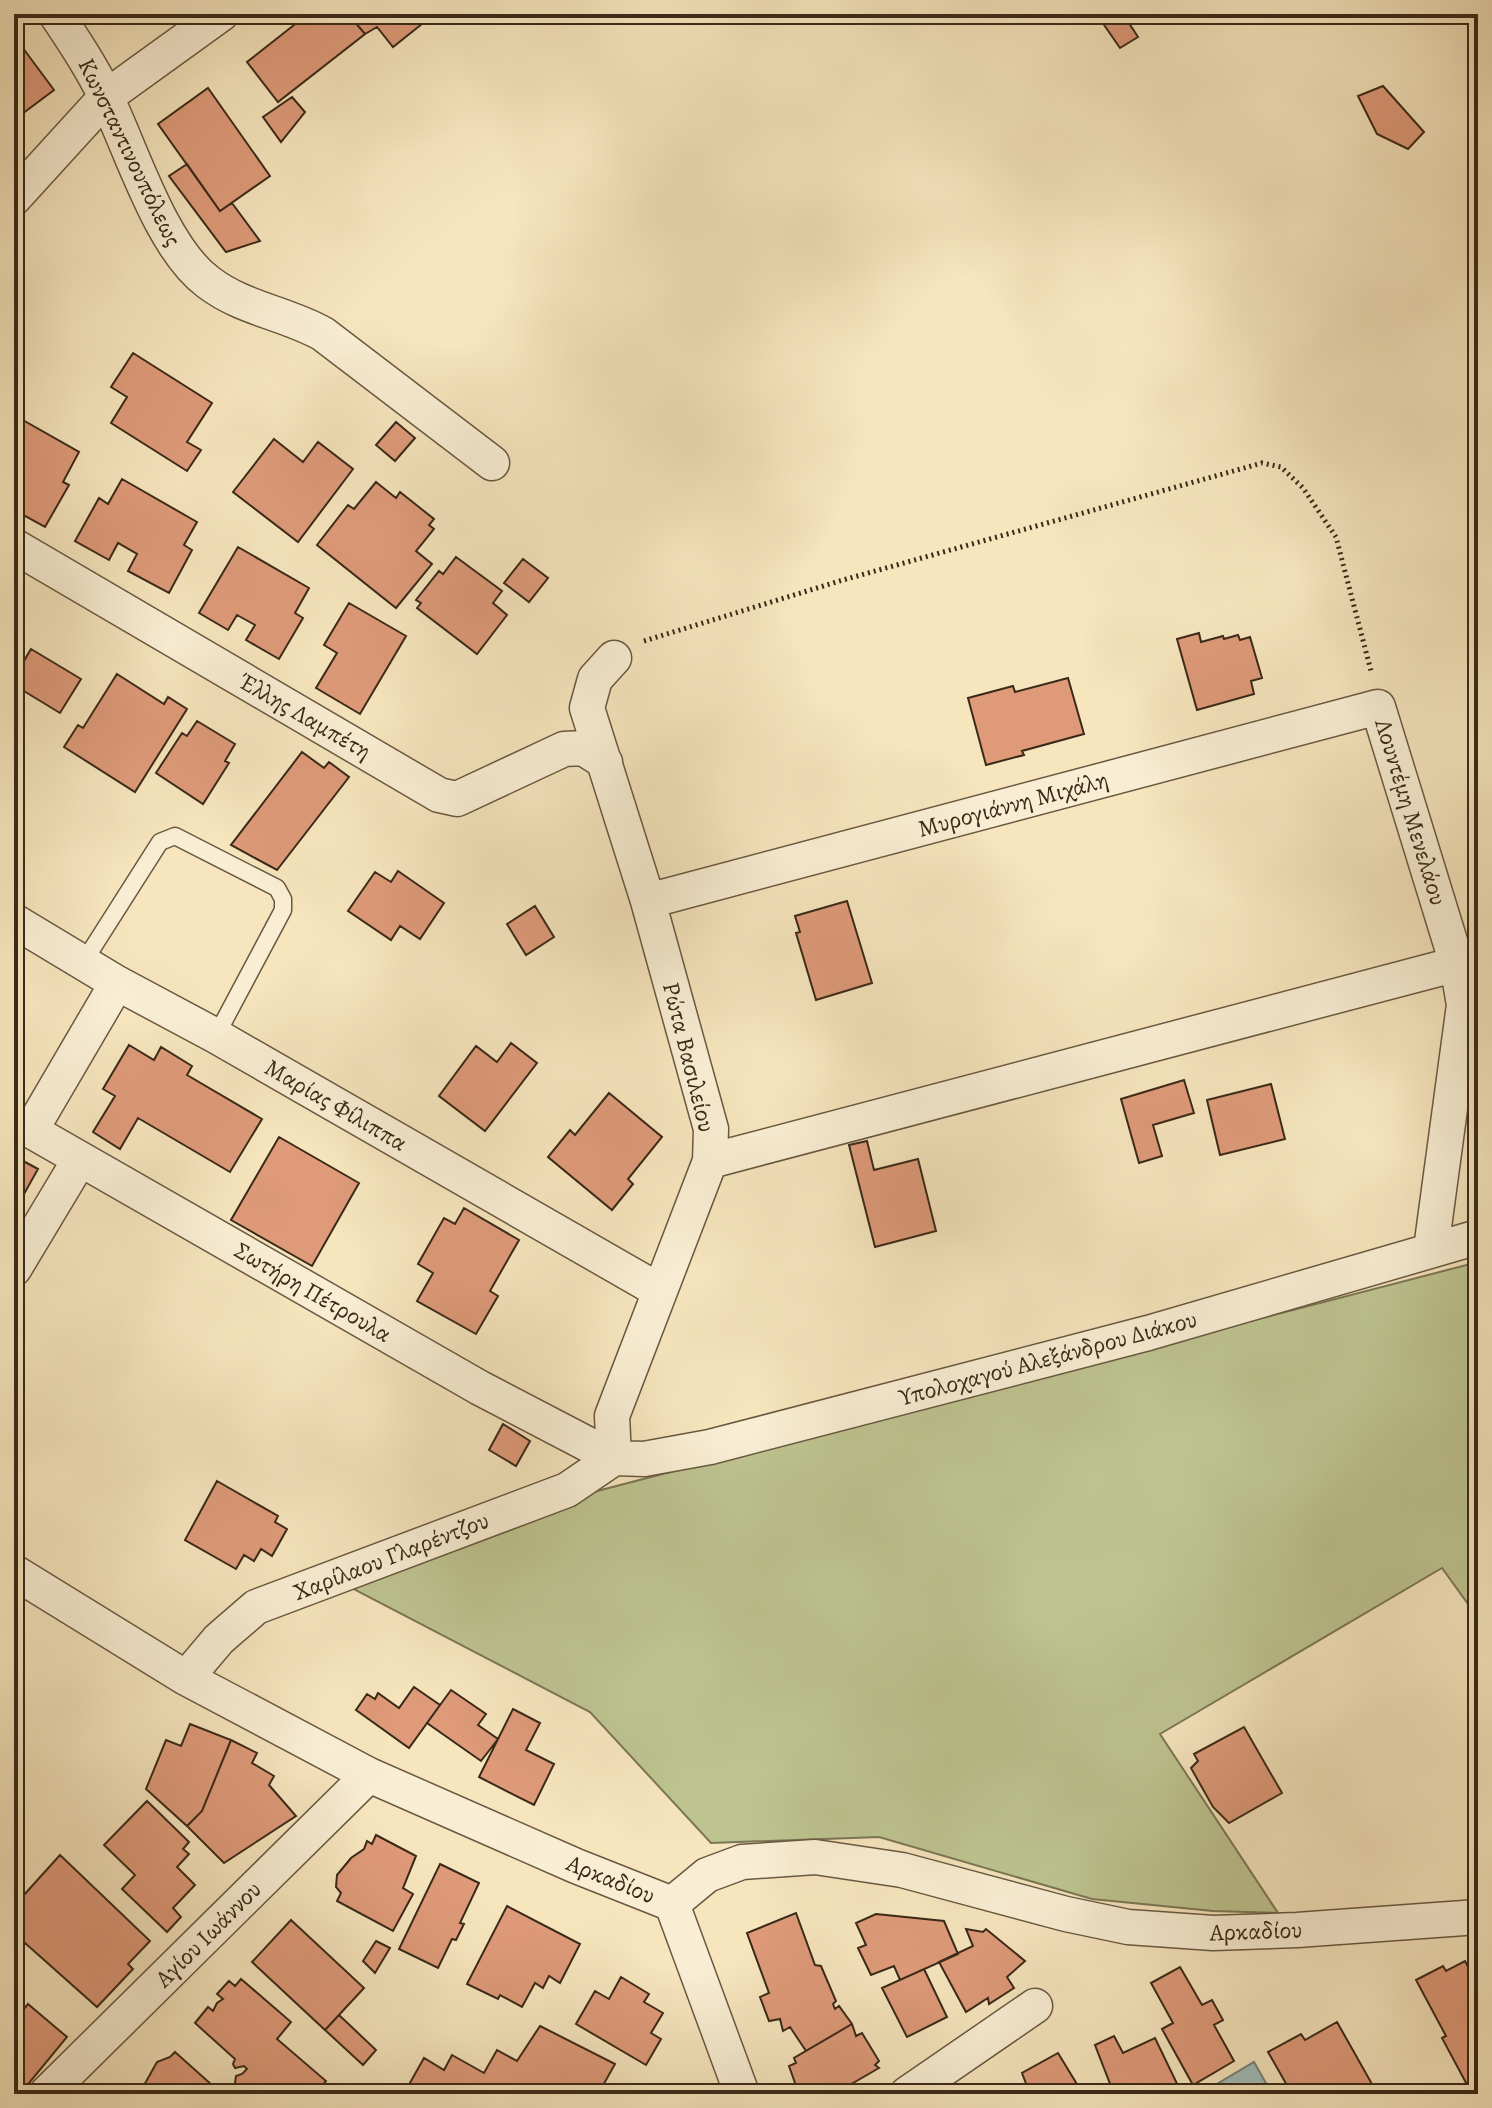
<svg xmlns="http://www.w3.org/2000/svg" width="1492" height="2108" viewBox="0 0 1492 2108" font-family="Alegreya,serif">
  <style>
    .green { fill: #bdc490; stroke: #7c7654; stroke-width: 2 }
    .water { fill: #9fbdb9; stroke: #778279; stroke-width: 2 }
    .building { fill: #de9a79; stroke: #3a2918; stroke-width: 2 }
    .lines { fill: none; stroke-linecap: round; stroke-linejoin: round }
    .service-casing { stroke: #695841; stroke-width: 19 }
    .minor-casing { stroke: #695841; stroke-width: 37 }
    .path { stroke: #3a2918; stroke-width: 5; stroke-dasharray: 2 4; stroke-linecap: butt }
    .service { stroke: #f9eed4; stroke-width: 16 }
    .minor { stroke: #f9eed4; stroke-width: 34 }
    .labels { text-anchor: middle; stroke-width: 6; stroke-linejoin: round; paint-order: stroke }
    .street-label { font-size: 24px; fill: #3a2918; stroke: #f9eed4 }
  </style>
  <rect width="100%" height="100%" fill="#f6e5bd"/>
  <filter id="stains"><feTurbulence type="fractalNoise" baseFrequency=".0025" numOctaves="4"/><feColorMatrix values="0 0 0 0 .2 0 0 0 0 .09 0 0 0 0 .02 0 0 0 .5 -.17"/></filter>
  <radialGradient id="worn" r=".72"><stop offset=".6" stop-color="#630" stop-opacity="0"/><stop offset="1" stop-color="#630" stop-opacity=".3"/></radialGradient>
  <path class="green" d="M 1478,1262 L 1478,1618 L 1442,1568 L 1160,1734 L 1278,1913 L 1213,1911 L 1092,1899 L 879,1837 L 711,1843 L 590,1712 L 340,1582 L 578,1496 Z"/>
  <path class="water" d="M 1254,2062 L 1266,2083 L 1246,2094 L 1209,2094 L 1207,2090 Z"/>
  <path class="building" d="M 308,14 L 348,14 L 365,34 L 278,102 L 247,62 Z
    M 348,14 L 431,14 L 432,16 L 393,47 L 377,27 L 365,34 Z
    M 1108,14 L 1123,14 L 1138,37 L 1120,48 L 1100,19 Z
    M 14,36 L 54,90 L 14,120 Z
    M 1383,86 L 1424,132 L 1408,149 L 1377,134 L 1358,96 Z
    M 208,88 L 270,176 L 220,211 L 158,124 Z
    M 292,97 L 305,112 L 281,142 L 263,117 Z
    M 187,164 L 220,211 L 232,203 L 260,241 L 226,252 L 169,176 Z
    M 133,353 L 212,403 L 187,442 L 201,450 L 187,471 L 111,423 L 127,397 L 111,387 Z
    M 14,415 L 79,452 L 63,482 L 69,485 L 45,527 L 14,510 Z
    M 396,422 L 415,438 L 395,461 L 376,445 Z
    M 274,439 L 303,462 L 318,442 L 353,469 L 298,542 L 233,492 Z
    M 122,479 L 197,522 L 184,545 L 192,550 L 169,593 L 128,571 L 137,554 L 118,543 L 109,560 L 75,541 L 99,498 L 108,504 Z
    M 376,482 L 396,498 L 400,492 L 434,519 L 429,525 L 434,529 L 416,551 L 432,564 L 396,608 L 317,545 L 348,505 L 354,509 Z
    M 238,547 L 309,588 L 295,613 L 303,618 L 279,659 L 246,640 L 255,625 L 237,615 L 228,630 L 199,613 Z
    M 456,557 L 502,591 L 493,603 L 507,615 L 477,654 L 417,608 L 421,603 L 416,600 L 439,571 L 443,574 Z
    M 523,559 L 548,578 L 529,602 L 504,583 Z
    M 349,603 L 406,636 L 360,714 L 316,688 L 337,653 L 324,645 Z
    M 1199,633 L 1201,642 L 1223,636 L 1224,639 L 1238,635 L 1240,640 L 1250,637 L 1262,678 L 1251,681 L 1254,694 L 1197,710 L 1177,639 Z
    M 31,649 L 81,679 L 60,713 L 14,685 L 14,678 Z
    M 117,674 L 164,704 L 168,697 L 187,709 L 135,792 L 64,747 L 78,725 L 83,728 Z
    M 1068,678 L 1084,734 L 1022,751 L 1024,755 L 986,765 L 968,698 L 1013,686 L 1015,692 Z
    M 197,721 L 235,744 L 225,761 L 229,763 L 203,804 L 156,773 L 182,733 L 187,736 Z
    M 302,752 L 324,768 L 329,762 L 349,777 L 277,870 L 231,845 Z
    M 398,871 L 444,903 L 420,939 L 400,926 L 391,940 L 348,911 L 375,872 L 391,882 Z
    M 847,901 L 872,983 L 816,1000 L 796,933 L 800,932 L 795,916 Z
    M 535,906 L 554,937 L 526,955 L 507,924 Z
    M 511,1043 L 537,1063 L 485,1131 L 439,1096 L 476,1046 L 497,1062 Z
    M 129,1045 L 154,1060 L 161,1047 L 192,1066 L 187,1075 L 262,1119 L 230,1172 L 138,1118 L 120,1149 L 93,1132 L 115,1096 L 103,1089 Z
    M 1184,1080 L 1194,1113 L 1153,1125 L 1162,1156 L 1139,1163 L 1121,1099 Z
    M 1271,1084 L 1285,1139 L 1220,1155 L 1207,1100 Z
    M 609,1093 L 662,1137 L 628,1179 L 633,1184 L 612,1210 L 548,1157 L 570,1130 L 575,1135 Z
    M 279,1137 L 359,1183 L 312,1266 L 231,1220 Z
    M 867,1141 L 874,1170 L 918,1159 L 936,1231 L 875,1247 L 849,1145 Z
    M 14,1156 L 38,1169 L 14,1212 Z
    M 464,1208 L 519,1240 L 490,1291 L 498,1296 L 476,1334 L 417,1301 L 433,1273 L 418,1264 L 444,1218 L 455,1224 Z
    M 503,1424 L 530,1441 L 516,1466 L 489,1450 Z
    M 217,1481 L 278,1516 L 275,1522 L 287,1529 L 272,1556 L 261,1549 L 254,1561 L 244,1555 L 236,1569 L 185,1540 Z
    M 414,1687 L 440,1705 L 409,1748 L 356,1710 L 367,1694 L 375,1699 L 378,1693 L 399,1708 Z
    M 451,1690 L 486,1714 L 478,1725 L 498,1739 L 481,1761 L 427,1723 Z
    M 513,1709 L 540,1723 L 526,1750 L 554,1764 L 534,1805 L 479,1777 Z
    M 190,1724 L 231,1740 L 202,1811 L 187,1826 L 146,1789 L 166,1740 L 181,1746 Z
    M 1244,1727 L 1282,1793 L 1229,1823 L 1213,1807 L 1191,1768 L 1198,1761 L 1194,1754 Z
    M 231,1740 L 257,1753 L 252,1763 L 274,1776 L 269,1785 L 296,1816 L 224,1863 L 187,1826 L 202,1811 Z
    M 147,1801 L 189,1842 L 183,1849 L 189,1854 L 177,1867 L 195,1885 L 173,1908 L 181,1917 L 167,1932 L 122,1889 L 135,1875 L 104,1845 Z
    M 376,1835 L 416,1856 L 403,1888 L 413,1894 L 393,1931 L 337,1901 L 341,1893 L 336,1887 L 337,1875 L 351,1858 L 364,1849 L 367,1841 L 372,1844 Z
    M 60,1855 L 150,1941 L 128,1964 L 133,1969 L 97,2007 L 25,1943 L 23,1946 L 14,1938 L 14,1906 Z
    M 440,1864 L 479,1883 L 460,1923 L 464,1924 L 456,1940 L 452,1939 L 438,1968 L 399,1949 Z
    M 507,1906 L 580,1944 L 560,1983 L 549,1976 L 543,1988 L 535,1983 L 522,2007 L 500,1995 L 498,1999 L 467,1984 Z
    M 796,1913 L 815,1965 L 821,1966 L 836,2001 L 833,2004 L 835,2009 L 839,2006 L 852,2024 L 806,2051 L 790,2027 L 783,2031 L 780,2019 L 769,2021 L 760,1997 L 769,1993 L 747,1933 Z
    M 876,1914 L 944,1921 L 958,1954 L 900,1980 L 894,1966 L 871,1975 L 858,1948 L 866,1945 L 856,1923 Z
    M 291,1920 L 364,1988 L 325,2030 L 252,1962 Z
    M 966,1929 L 983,1932 L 986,1929 L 1025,1961 L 1007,1977 L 1014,1988 L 989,2004 L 988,1998 L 966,2012 L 939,1962 L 973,1946 Z
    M 376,1941 L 390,1948 L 375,1973 L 363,1961 Z
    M 1465,1961 L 1478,1986 L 1478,2092 L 1475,2094 L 1472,2094 L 1442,2038 L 1446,2036 L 1416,1980 L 1443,1966 L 1446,1971 Z
    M 1180,1967 L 1202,2005 L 1212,2000 L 1223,2020 L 1214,2025 L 1234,2061 L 1193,2085 L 1162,2029 L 1173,2023 L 1151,1983 Z
    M 924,1969 L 947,2017 L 907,2037 L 882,1988 Z
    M 621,1977 L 649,1994 L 644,2002 L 663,2013 L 651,2033 L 661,2039 L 646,2065 L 576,2024 L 595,1991 L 609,1999 Z
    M 241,1979 L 291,2022 L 277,2039 L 326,2081 L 321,2087 L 326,2091 L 323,2094 L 247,2094 L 235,2083 L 236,2076 L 242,2074 L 247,2069 L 244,2066 L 235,2068 L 233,2064 L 235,2059 L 195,2023 L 208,2007 L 213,2011 L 217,2003 L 223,1999 L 217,1994 L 229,1981 L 235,1986 Z
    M 28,2004 L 67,2037 L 20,2094 L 14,2088 L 14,2021 Z
    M 339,2015 L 376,2050 L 363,2065 L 325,2030 Z
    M 1337,2022 L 1372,2084 L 1354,2094 L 1292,2094 L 1268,2052 L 1301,2034 L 1305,2040 Z
    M 852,2024 L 856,2036 L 862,2033 L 879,2061 L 875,2065 L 879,2068 L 834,2094 L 799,2094 L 789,2066 L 796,2063 L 794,2058 Z
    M 540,2026 L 615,2064 L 601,2089 L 596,2087 L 592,2094 L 579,2094 L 568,2087 L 564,2094 L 547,2092 L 546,2094 L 395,2094 L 399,2087 L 406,2090 L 424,2058 L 444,2070 L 452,2055 L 484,2073 L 497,2050 L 517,2061 Z
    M 1114,2036 L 1123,2053 L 1155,2038 L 1182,2094 L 1114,2094 L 1095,2045 Z
    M 175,2052 L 222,2094 L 151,2094 L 143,2087 L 157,2062 L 170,2057 Z
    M 1058,2053 L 1083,2094 L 1030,2094 L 1022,2073 Z
    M 692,2085 L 696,2094 L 674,2094 Z"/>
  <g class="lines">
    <defs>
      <path id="service" d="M 83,963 L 160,842 L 175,836 L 277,888 L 283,899 L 283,910 L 216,1036"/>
      <path id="minor" d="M 56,14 C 74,41 92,68 106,97 C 132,151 161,247 208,282 C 243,309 286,313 323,334 L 492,463
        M 14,198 L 106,97 L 221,14
        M 14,546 L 439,795 L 457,799 L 564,749 L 583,748 L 605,762
        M 614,658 L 595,679 L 587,708 L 648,901 L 711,1129 L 710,1161 L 612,1416 L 614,1458
        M 648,901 L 1378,707 L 1457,964 L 1464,1005 L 1431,1249
        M 14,921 L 117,983 L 216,1036 L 658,1290
        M 14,1121 L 480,1388 L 614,1458 L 644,1459 L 710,1447 L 1148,1333 L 1478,1237
        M 31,1130 L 117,983
        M 710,1161 L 1457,964
        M 14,1269 L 80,1159
        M 14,1572 L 186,1678 L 369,1775 L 576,1866 L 672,1904
        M 186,1678 L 219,1639 L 256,1607 L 567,1490 L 614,1458
        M 672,1904 L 707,1875 L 742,1862 L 815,1857 L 902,1870 L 1066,1914 L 1128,1927 L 1213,1933 L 1297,1930 L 1478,1917
        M 672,1904 L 742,2094
        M 46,2094 L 369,1775
        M 907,2094 L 1035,2006"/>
    </defs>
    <use href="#service" class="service-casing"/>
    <use href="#minor" class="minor-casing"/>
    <path class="path" d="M 644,641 L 843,580 L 1262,463 L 1281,467 L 1303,488 L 1336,537 L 1371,671"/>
    <use href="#service" class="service"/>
    <use href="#minor" class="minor"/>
  </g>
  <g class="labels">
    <g class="street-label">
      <text transform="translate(130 152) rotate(64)" y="8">Κωνσταντινουπόλεως</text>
      <text transform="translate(305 716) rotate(30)" y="8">Έλλης Λαμπέτη</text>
      <text transform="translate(1013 804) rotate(-15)" y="8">Μυρογιάννη Μιχάλη</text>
      <text transform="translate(1411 812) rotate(73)" y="8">Λουντέμη Μενελάου</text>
      <text transform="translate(689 1057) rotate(76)" y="8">Ρώτα Βασιλείου</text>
      <text transform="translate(336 1105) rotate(30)" y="8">Μαρίας Φίλιππα</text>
      <text transform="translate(313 1292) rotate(30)" y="8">Σωτήρη Πέτρουλα</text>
      <text transform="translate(1048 1358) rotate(-15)" y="8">Υπολοχαγού Αλεξάνδρου Διάκου</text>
      <text transform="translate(391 1556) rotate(-21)" y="8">Χαρίλαου Γλαρέντζου</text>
      <text transform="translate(611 1879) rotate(22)" y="8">Αρκαδίου</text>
      <text transform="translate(1256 1931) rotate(-2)" y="8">Αρκαδίου</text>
      <text transform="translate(208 1934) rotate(-45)" y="8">Αγίου Ιωάννου</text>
    </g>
  </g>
  <rect width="1492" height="2108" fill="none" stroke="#f6e5bd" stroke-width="48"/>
  <rect x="16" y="16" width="1460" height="2076" fill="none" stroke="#3a2918" stroke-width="4"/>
  <rect x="24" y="24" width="1444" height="2060" fill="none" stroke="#3a2918" stroke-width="2"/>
  <rect width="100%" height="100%" filter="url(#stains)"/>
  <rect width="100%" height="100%" fill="url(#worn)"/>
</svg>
